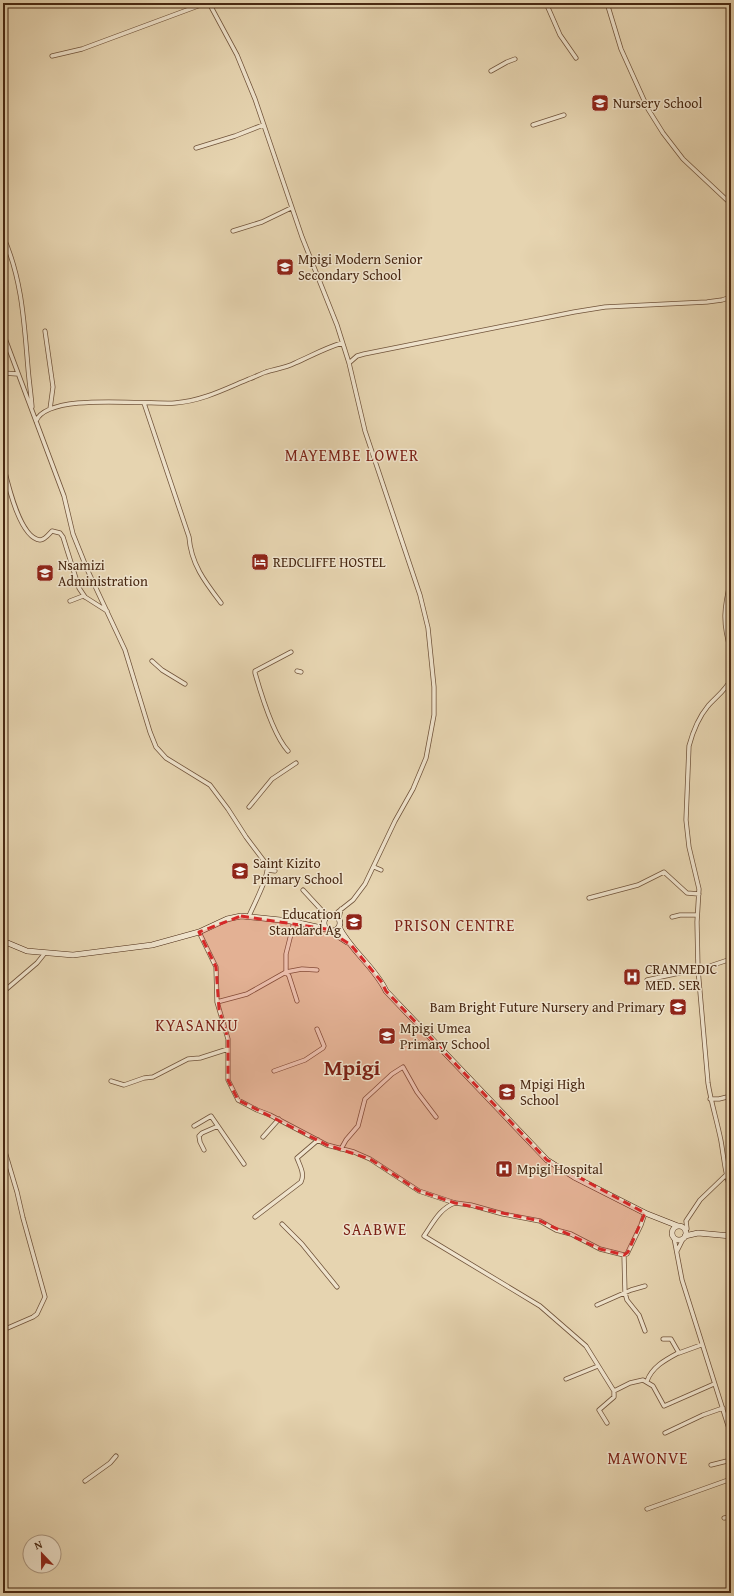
<svg xmlns="http://www.w3.org/2000/svg" width="734" height="1596" viewBox="0 0 734 1596" font-family="'Gentium Book Plus',serif">
  <style>
    .lines { fill: none; stroke-linecap: round; stroke-linejoin: round }
    .minor-casing { stroke: #70533a; stroke-width: 5 }
    .secondary-casing { stroke: #482812; stroke-width: 6 }
    .minor { stroke: #efe3cc; stroke-width: 3.5 }
    .secondary { stroke: #efe3cc; stroke-width: 5 }
    .marked { fill: #d62828; fill-opacity: 0.2; stroke: #d62828; stroke-width: 3; stroke-dasharray: 8 5; stroke-linejoin: round }
    .labels { text-anchor: middle; stroke-width: 3; stroke-linejoin: round; paint-order: stroke }
    .poi-label { font-size: 14px; fill: #482812; stroke: #efe3cc; text-anchor: start }
    .quarter-label { font-size: 16px; letter-spacing: 1px; fill: #7a1f14; stroke: #efe3cc }
    .town-label { font-size: 22px; font-weight: bold; fill: #7a1f14; stroke: #efe3cc }
  </style>
  <rect width="100%" height="100%" fill="#e6d4b0"/>
  <filter id="stains"><feTurbulence type="fractalNoise" baseFrequency=".005" numOctaves="4"/><feColorMatrix values="0 0 0 0 .2 0 0 0 0 .09 0 0 0 0 .02 0 0 0 .5 -.17"/></filter>
  <radialGradient id="worn" r=".72"><stop offset=".6" stop-color="#630" stop-opacity="0"/><stop offset="1" stop-color="#630" stop-opacity=".3"/></radialGradient>
  <g class="lines">
    <defs>
      <path id="minor" d="M 209,3 L 237,55 L 255,99 L 302,237 L 337,325 L 349,363 L 365,431 L 420,595 L 428,628 L 434,687 L 434,715 L 426,758 L 413,789 L 395,821 L 365,884 L 353,900 L 334,915
        M 546,3 L 560,35 L 576,58
        M 607,3 L 621,49 L 648,109 L 663,133 L 683,159 L 731,204
        M 52,56 L 82,49 L 206,3
        M 491,71 L 507,62 L 515,59
        M 533,125 L 564,115
        M 196,148 L 235,136 L 263,125
        M 233,231 L 262,222 L 291,208
        M 3,236 C 22,279 24,321 28,368 C 29,381 31,394 32,407
        M 45,331 L 53,387 L 50,409
        M 3,333 L 64,496 L 73,534 L 87,569 L 125,650 L 150,732 L 156,747 L 166,758 L 210,785 L 228,809 L 246,837 L 267,865 C 270,875 254,904 249,916
        M 349,363 L 357,356 L 364,354 L 574,312 L 605,307 L 707,302 L 722,300 L 731,297
        M 3,373 L 18,374
        M 144,403 L 189,537 C 191,564 205,582 221,603
        M 36,421 C 48,392 146,405 175,403 C 202,401 225,389 249,379 C 255,377 260,374 266,372 C 276,369 285,368 295,363 C 311,356 325,348 342,343
        M 3,464 C 7,480 19,538 40,540 C 45,540 49,534 52,531 L 60,533 L 63,537 L 79,588 L 85,597
        M 731,579 C 724,608 722,622 731,651
        M 70,601 L 83,596 L 85,597 L 107,611
        M 152,661 L 162,670 L 185,684
        M 297,671 L 301,672
        M 731,679 C 726,690 716,697 708,706 C 698,718 693,731 689,746 L 686,820 L 689,847 L 699,889 L 697,922 L 698,969 L 708,1083 C 711,1102 717,1121 721,1141 C 724,1158 725,1175 731,1191
        M 288,751 C 274,736 261,694 255,673 L 255,671 L 291,652
        M 249,807 L 272,779 L 296,763
        M 374,867 L 381,870
        M 268,870 L 275,871
        M 303,890 L 327,916
        M 589,898 L 638,885 L 664,872 L 687,893 L 699,894
        M 672,917 L 680,915 L 697,915
        M 339,918 L 341,909
        M 294,922 L 286,954 L 286,972 L 289,976 L 297,1001
        M 199,932 L 216,967 L 217,1002 L 228,1039 L 228,1080 L 238,1100 L 257,1110 L 270,1115 L 327,1145 L 354,1152 L 370,1159 L 419,1191 L 455,1203 L 471,1205 L 503,1214 L 540,1221 L 556,1230 L 571,1234 L 600,1249 L 624,1255 L 627,1254 L 641,1225 L 645,1213
        M 647,980 L 698,969 L 701,969 L 731,959
        M 3,992 L 37,963 L 45,953
        M 217,1002 L 247,994 L 286,972 L 302,969 L 317,970
        M 274,1071 L 305,1060 L 323,1048 L 324,1046 L 317,1029
        M 111,1081 L 124,1085 L 144,1078 L 153,1077 L 188,1059 L 200,1058 L 228,1049
        M 710,1099 L 719,1099 L 731,1096
        M 194,1126 L 211,1116 L 244,1164
        M 263,1137 L 279,1119
        M 3,1145 L 17,1192 L 23,1218 L 45,1297 L 37,1314 L 33,1317 L 3,1330
        M 341,1149 L 346,1140 L 358,1126 L 365,1099 L 392,1074 L 403,1067 L 417,1092 L 436,1117
        M 204,1150 L 200,1142 L 199,1136 L 202,1133 L 218,1126
        M 455,1203 C 440,1208 433,1223 424,1236 L 540,1306 L 586,1346 L 614,1391 L 630,1383 L 643,1380 L 653,1386 L 664,1406 L 714,1384
        M 255,1217 L 301,1182 C 305,1174 300,1166 297,1158 L 318,1140
        M 282,1224 L 302,1244 L 337,1287
        M 687,1229 L 686,1221 L 700,1200 L 726,1175
        M 674,1238 L 682,1280 L 731,1435
        M 677,1251 L 683,1239
        M 624,1255 L 625,1293 L 627,1300 L 639,1315 L 645,1331
        M 597,1305 L 631,1290 L 645,1286
        M 663,1339 L 671,1339 L 679,1353 L 701,1345
        M 566,1379 L 598,1366
        M 647,1381 C 652,1367 665,1360 678,1353
        M 607,1423 L 599,1410 L 614,1397 L 614,1391
        M 665,1433 L 703,1415 L 723,1408
        M 711,1465 L 731,1460
        M 85,1481 L 110,1463 L 116,1456
        M 647,1509 L 731,1479
        M 724,1518 L 731,1517"/>
      <path id="secondary" d="M324 923a8 8 0 1 1 16 0a8 8 0 1 1-16 0Z
        M 339,927 C 351,951 375,967 386,991 L 547,1160 L 574,1177 L 645,1213 L 678,1226
        M 330,931 L 347,942
        M 3,941 L 27,951 L 73,955 L 152,945 L 199,932 L 227,919 L 241,916 L 290,921 L 326,929
        M672 1233a7 7 0 1 1 14 0a7 7 0 1 1-14 0Z
        M 685,1236 L 698,1233 L 731,1236"/>
    </defs>
    <use href="#minor" class="minor-casing"/>
    <use href="#secondary" class="secondary-casing"/>
    <use href="#minor" class="minor"/>
    <use href="#secondary" class="secondary"/>
  </g>
  <path class="marked" d="M 241,916 L 326,929 L 351,945 L 381,981 L 386,991 L 547,1160 L 645,1213 L 628,1252 L 624,1255 L 600,1249 L 540,1221 L 455,1203 L 419,1191 L 370,1159 L 327,1145 L 238,1100 L 228,1080 L 228,1039 L 219,1009 L 216,967 L 199,932 Z"/>
  <defs>
    <symbol id="school-square" viewBox="-11 -11 22 22"><rect x="-9" y="-9" width="18" height="18" rx="4" fill="#8f2418" stroke="#efe3cc"/><path d="M0-5L7-2L0 1L-7-2ZM-4 1L0 2.5L4 1V4Q0 6-4 4Z" fill="#fff"/></symbol>
    <symbol id="hotel-square" viewBox="-11 -11 22 22"><rect x="-9" y="-9" width="18" height="18" rx="4" fill="#8f2418" stroke="#efe3cc"/><path d="M-6-4.5h1.5V1H6V5H4.5V3h-9V5H-6ZM-4 0a1.8 1.8 0 1 1 3.6 0ZM.5 0V-2.5h3Q6-2.5 6 0Z" fill="#fff"/></symbol>
    <symbol id="hospital-square" viewBox="-11 -11 22 22"><rect x="-9" y="-9" width="18" height="18" rx="4" fill="#8f2418" stroke="#efe3cc"/><path d="M-5-5h3v3.5h4V-5h3V5h-3V1.5h-4V5h-3Z" fill="#fff"/></symbol>
  </defs>
  <g fill-rule="evenodd">
    <use href="#school-square" x="590" y="93" width="20" height="20"/>
    <use href="#school-square" x="275" y="257" width="20" height="20"/>
    <use href="#hotel-square" x="250" y="552" width="20" height="20"/>
    <use href="#school-square" x="35" y="563" width="20" height="20"/>
    <use href="#school-square" x="230" y="861" width="20" height="20"/>
    <use href="#school-square" x="344" y="912" width="20" height="20"/>
    <use href="#hospital-square" x="622" y="967" width="20" height="20"/>
    <use href="#school-square" x="668" y="997" width="20" height="20"/>
    <use href="#school-square" x="377" y="1026" width="20" height="20"/>
    <use href="#school-square" x="497" y="1082" width="20" height="20"/>
    <use href="#hospital-square" x="494" y="1159" width="20" height="20"/>
  </g>
  <g class="labels">
    <g class="poi-label">
      <text x="613" y="108">Nursery School</text>
      <text x="298" y="264">Mpigi Modern Senior<tspan x="298" dy="16">Secondary School</tspan></text>
      <text x="273" y="567">REDCLIFFE HOSTEL</text>
      <text x="58" y="570">Nsamizi<tspan x="58" dy="16">Administration</tspan></text>
      <text x="253" y="868">Saint Kizito<tspan x="253" dy="16">Primary School</tspan></text>
      <text x="341" y="919" text-anchor="end">Education<tspan x="341" dy="16">Standard Ag</tspan></text>
      <text x="645" y="974">CRANMEDIC<tspan x="645" dy="16">MED. SER</tspan></text>
      <text x="665" y="1012" text-anchor="end">Bam Bright Future Nursery and Primary</text>
      <text x="400" y="1033">Mpigi Umea<tspan x="400" dy="16">Primary School</tspan></text>
      <text x="520" y="1089">Mpigi High<tspan x="520" dy="16">School</tspan></text>
      <text x="517" y="1174">Mpigi Hospital</text>
    </g>
    <g class="quarter-label">
      <text x="352" y="461">MAYEMBE LOWER</text>
      <text x="455" y="931">PRISON CENTRE</text>
      <text x="197" y="1031">KYASANKU</text>
      <text x="375" y="1235">SAABWE</text>
      <text x="648" y="1464">MAWONVE</text>
    </g>
    <g class="town-label">
      <text x="352" y="1075">Mpigi</text>
    </g>
  </g>
  <rect width="734" height="1596" fill="none" stroke="#e6d4b0" stroke-width="16"/>
  <rect x="4" y="4" width="726" height="1588" fill="none" stroke="#482812" stroke-width="2"/>
  <rect x="8" y="8" width="718" height="1580" fill="none" stroke="#482812"/>
  <g transform="translate(42 1554) rotate(338)"><circle r="19" fill="#efe3cc" stroke="#ac9882"/>
  <path d="M0-3L7 15L0 10L-7 15Z" fill="#8f2418"/>
  <text y="-6" font-size="11" font-weight="bold" text-anchor="middle" fill="#482812">N</text>
  </g>
  <rect width="100%" height="100%" filter="url(#stains)"/>
  <rect width="100%" height="100%" fill="url(#worn)"/>
</svg>
